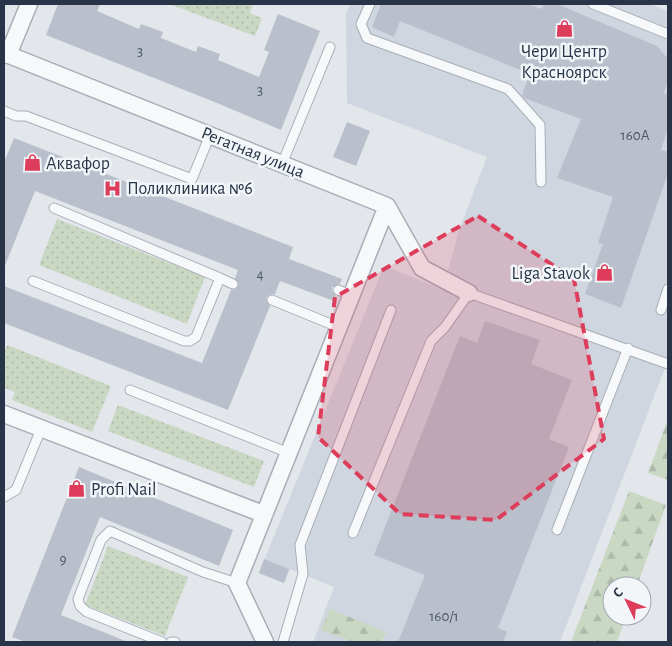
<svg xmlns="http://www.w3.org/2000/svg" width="672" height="646" viewBox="0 0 672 646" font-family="'Alegreya Sans',sans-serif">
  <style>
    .built { fill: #d0d6df }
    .forest { fill: url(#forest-firs) }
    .park { fill: url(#park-dots) }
    .building { fill: #b9c0cb }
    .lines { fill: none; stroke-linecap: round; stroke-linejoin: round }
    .service-casing { stroke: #a7aeb7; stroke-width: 11 }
    .minor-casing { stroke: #a7aeb7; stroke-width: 19 }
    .service { stroke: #f6f8fa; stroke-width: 9 }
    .minor { stroke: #f6f8fa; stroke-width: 16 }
    .marked { fill: #dd3c5a; fill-opacity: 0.2; stroke: #dd3c5a; stroke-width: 4; stroke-dasharray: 10 6; stroke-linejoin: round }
    .labels { text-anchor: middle; stroke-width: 5; stroke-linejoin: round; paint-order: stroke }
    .number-label { font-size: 15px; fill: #4c5768 }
    .poi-label { font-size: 18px; fill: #283447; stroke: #f3f6f9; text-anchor: start }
    .street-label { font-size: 18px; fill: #283447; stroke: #f3f6f9 }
  </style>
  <defs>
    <pattern id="forest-firs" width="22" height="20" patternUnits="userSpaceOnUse" patternTransform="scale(1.25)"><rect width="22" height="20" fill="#c9d7c3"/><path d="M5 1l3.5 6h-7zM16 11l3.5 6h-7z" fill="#adb9a9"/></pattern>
    <pattern id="park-dots" width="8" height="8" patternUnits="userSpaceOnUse" patternTransform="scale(1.25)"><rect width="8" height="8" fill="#c9d7c3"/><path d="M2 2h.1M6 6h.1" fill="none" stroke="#adb9a9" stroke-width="1.8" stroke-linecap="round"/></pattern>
  </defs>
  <rect width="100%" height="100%" fill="#e3e7ec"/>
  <path class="built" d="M 350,4 L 650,4 L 668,11 L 668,360 L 560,642 L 313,642 L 334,587 L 290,569 L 284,583 L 259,573 L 384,266 L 443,289 L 459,230 L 487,157 L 347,103 L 346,13 Z"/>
  <path class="forest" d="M 668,419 L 668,480 L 648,473 Z
    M 629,491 L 666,505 L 637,586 L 612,586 L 612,616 L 626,616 L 617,642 L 571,642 Z
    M 330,609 L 386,632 L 382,642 L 353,642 L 321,630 Z"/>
  <path class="park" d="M 169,4 L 253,4 L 250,13 L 262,18 L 255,36 Z
    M 57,219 L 205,277 L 187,324 L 39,265 Z
    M 7,345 L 111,386 L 92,432 L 12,400 L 15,392 L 4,388 L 4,353 Z
    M 118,405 L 264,461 L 254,487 L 108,431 Z
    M 108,546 L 188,577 L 165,636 L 85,605 Z"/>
  <path class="building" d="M 58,4 L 100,4 L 97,11 L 139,29 L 141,24 L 163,32 L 161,38 L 196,52 L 198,46 L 220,54 L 218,60 L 259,77 L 269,52 L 264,50 L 278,14 L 320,31 L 281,130 L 217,103 L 46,35 Z
    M 381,4 L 527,4 L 542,9 L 544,4 L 557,4 L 657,46 L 668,59 L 668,81 L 664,93 L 668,95 L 668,128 L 661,150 L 668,152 L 668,173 L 621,308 L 585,294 L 603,244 L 598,243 L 613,197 L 557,178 L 581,119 L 524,98 L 522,95 L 530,74 L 400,21 L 394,37 L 372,27 Z
    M 347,122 L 370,131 L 356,166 L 333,157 Z
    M 14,138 L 293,247 L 289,259 L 342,279 L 340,284 L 332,287 L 332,291 L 336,296 L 334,301 L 280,281 L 275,294 L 269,295 L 266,298 L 270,306 L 228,410 L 4,323 L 4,286 L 202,363 L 231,290 L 236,289 L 239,284 L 235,278 L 238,270 L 35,191 L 4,268 L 4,162 Z
    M 485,321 L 540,340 L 531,364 L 572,380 L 549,439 L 569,447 L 498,628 L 507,632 L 503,642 L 398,642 L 425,575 L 374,555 L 460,336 L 477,343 Z
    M 79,467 L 233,530 L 219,566 L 100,517 L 61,615 L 128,642 L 26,642 L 12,637 Z
    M 264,559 L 289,569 L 284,583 L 259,573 Z"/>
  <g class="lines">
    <defs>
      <path id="service" d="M 370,4 L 361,24 L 367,38 L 508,89 L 540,125 L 541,182
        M 593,4 L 668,34
        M 4,111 L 16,116 L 26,116 L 192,179 L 210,135
        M 282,164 L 330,47
        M 54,208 L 220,278
        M 33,281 L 184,341 L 190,341 L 196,337 L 220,278 L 233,284
        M 338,290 L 351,295
        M 272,300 L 338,327
        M 661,310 L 668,289
        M 130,390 L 289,453
        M 4,497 L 16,490 L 41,429
        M 557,530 L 628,348
        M 353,533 L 431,341 L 445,327 L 469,293 L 668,364
        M 162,642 L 87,612 L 80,606 L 78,599 L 101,540 L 110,531 L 203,572 L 237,583
        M 171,642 L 175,642
        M 283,642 L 303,574 L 300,545 L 391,310"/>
      <path id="minor" d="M 4,53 L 387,206 L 422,268 L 469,293
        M 8,55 L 29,4
        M 4,414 L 263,514
        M 265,642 L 237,583 L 387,206"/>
    </defs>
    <use href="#service" class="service-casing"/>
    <use href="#minor" class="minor-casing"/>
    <use href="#service" class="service"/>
    <use href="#minor" class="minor"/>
  </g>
  <path class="marked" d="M 478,216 L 574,279 L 604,439 L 496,520 L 400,514 L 318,437 L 335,297 Z"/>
  <defs>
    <symbol id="shop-bare" viewBox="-9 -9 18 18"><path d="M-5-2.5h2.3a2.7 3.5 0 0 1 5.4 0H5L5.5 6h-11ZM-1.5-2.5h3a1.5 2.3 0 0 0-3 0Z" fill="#dd3c5a" stroke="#f3f6f9" stroke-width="2.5" paint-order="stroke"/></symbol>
    <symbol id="hospital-bare" viewBox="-9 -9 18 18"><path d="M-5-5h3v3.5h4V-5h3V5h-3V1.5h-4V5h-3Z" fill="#dd3c5a" stroke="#f3f6f9" stroke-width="2.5" paint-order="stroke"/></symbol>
  </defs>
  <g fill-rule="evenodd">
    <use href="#shop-bare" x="552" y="16" width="25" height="25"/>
    <use href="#shop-bare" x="20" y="150" width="25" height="25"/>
    <use href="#hospital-bare" x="100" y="176" width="25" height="25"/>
    <use href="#shop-bare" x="592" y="260" width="25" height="25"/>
    <use href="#shop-bare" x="64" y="476" width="25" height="25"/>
  </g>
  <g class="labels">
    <g class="number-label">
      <text x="140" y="56">3</text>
      <text x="260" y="95">3</text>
      <text x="635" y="140">160А</text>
      <text x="260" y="279">4</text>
      <text x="63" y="564">9</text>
      <text x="444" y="621">160/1</text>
    </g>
    <g class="poi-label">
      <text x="564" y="57" text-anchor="middle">Чери Центр<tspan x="564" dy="21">Красноярск</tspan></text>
      <text x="46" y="169">Аквафор</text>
      <text x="127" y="194">Поликлиника №6</text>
      <text x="590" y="279" text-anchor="end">Liga Stavok</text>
      <text x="91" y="495">Profi Nail</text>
    </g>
    <g class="street-label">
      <text transform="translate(253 152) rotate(22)" y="6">Регатная улица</text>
    </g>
  </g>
  <rect width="672" height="646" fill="none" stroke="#283447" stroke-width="10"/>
  <g transform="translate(627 601) rotate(313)"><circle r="24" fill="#f3f6f9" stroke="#a2a8b2"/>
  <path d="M0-4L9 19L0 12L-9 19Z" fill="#dd3c5a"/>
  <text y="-8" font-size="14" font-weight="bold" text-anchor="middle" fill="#283447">С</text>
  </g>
</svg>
